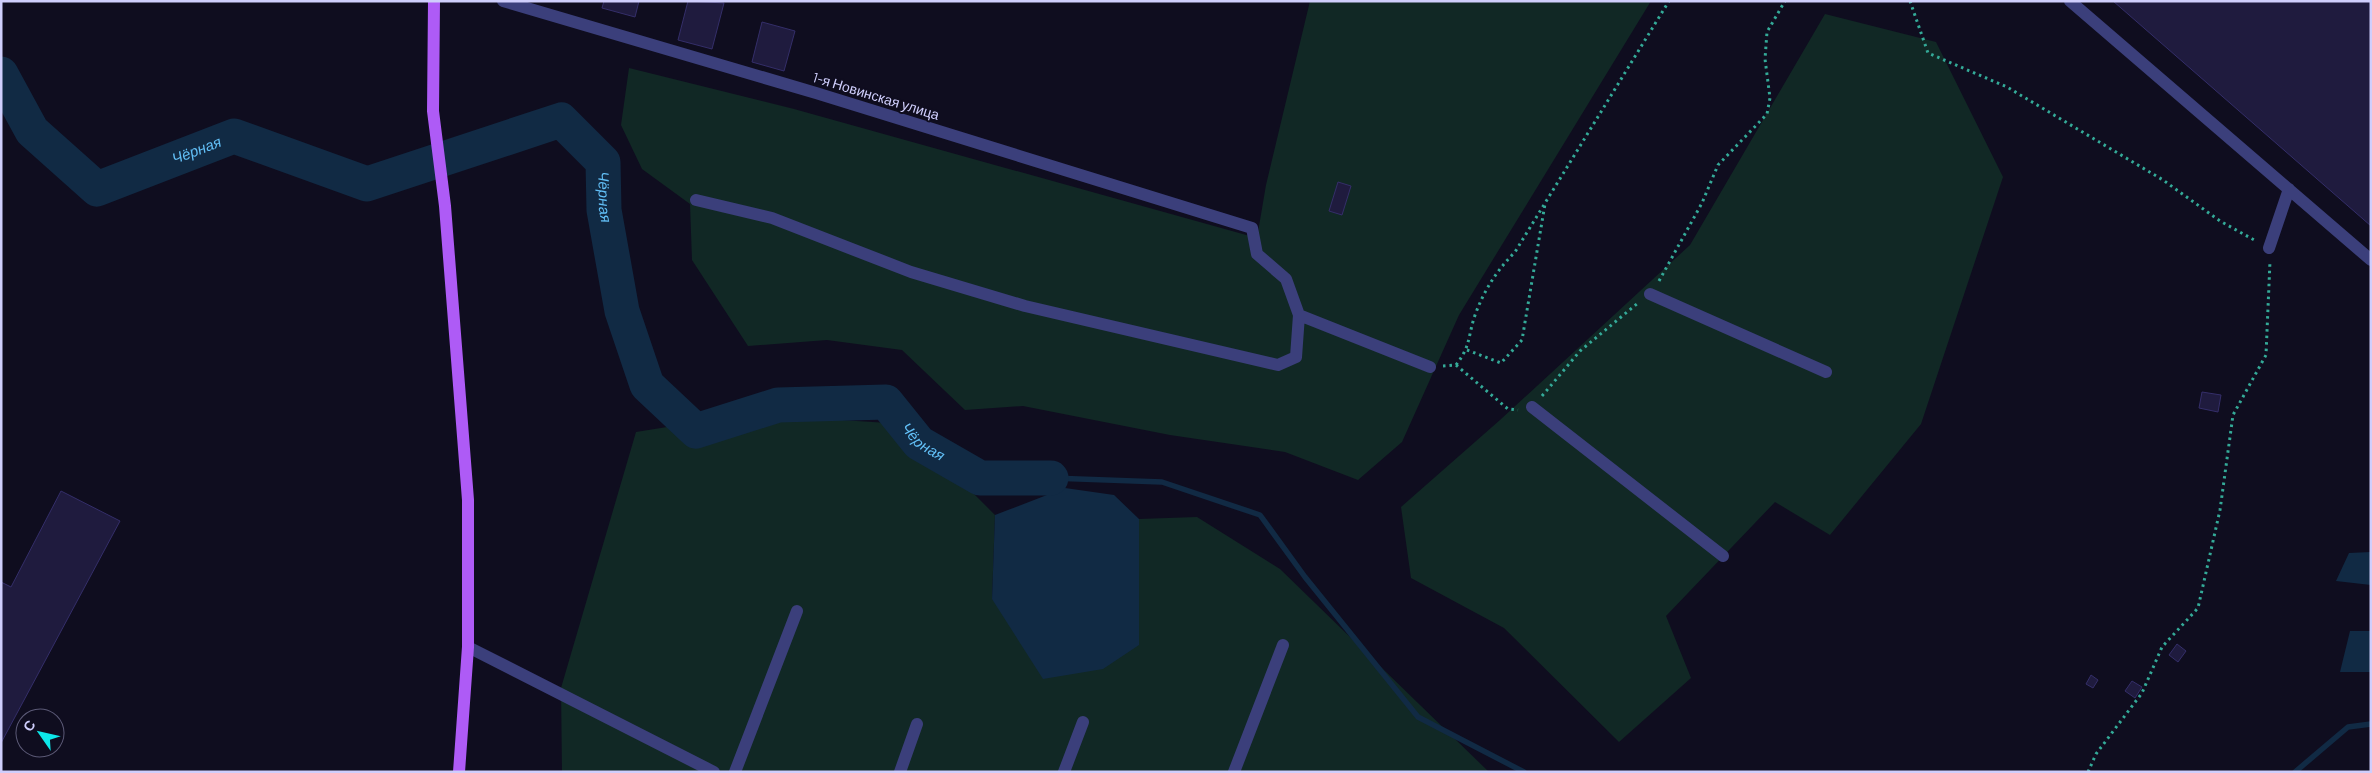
<svg xmlns="http://www.w3.org/2000/svg" width="2372" height="773" viewBox="0 0 2372 773" font-family="Barlow,sans-serif">
  <style>
    .green { fill: #112825 }
    .water { fill: #112a44 }
    .lines { fill: none; stroke-linecap: round; stroke-linejoin: round }
    .stream { stroke: #112a44; stroke-width: 5.5 }
    .river { stroke: #112a44; stroke-width: 35 }
    .building { fill: #1f1b3e; stroke: #342e69 }
    .path { stroke: #34aa98; stroke-width: 3; stroke-dasharray: 2.5 4; stroke-linecap: butt }
    .minor { stroke: #3b3f7b; stroke-width: 12 }
    .major { stroke: #ae5bf6; stroke-width: 12 }
    .labels { text-anchor: middle; stroke-width: 4; stroke-linejoin: round; paint-order: stroke }
    .street-label { font-size: 14px; fill: #cfcefc; stroke: #0f0d1f }
    .water-label { font-size: 15px; font-style: italic; fill: #62bff6; stroke: #0f0d1f }
  </style>
  <rect width="100%" height="100%" fill="#0f0d1f"/>
  <path class="green" d="M 1310,1 L 1651,1 L 1459,315 L 1402,442 L 1358,480 L 1285,452 L 1170,435 L 1023,406 L 965,410 L 902,350 L 827,340 L 748,346 L 692,260 L 690,204 L 642,169 L 621,125 L 629,68 L 794,109 L 1257,238 L 1266,185 Z
    M 1825,14 L 1936,42 L 2003,177 L 1921,424 L 1830,535 L 1775,502 L 1666,616 L 1691,678 L 1619,742 L 1504,628 L 1411,578 L 1401,507 L 1500,420 L 1690,245 Z
    M 748,414 L 904,424 L 995,515 L 992,599 L 1139,645 L 1139,519 L 1197,517 L 1280,569 L 1489,772 L 562,772 L 561,688 L 636,432 Z"/>
  <path class="water" d="M 1065,488 L 1114,495 L 1139,519 L 1139,645 L 1103,669 L 1043,679 L 992,599 L 995,515 Z
    M 2371,552 L 2371,585 L 2336,581 L 2349,553 Z
    M 2350,631 L 2371,631 L 2371,672 L 2340,672 Z"/>
  <g class="lines">
    <path class="stream" d="M 1051,478 L 1162,482 L 1260,515 L 1305,577 L 1418,717 L 1524,772
      M 2295,772 L 2348,727 L 2371,724"/>
    <path class="river" id="s1" d="M 1,74 L 32,131 L 97,189 L 234,136 L 367,184 L 561,120 L 603,162 L 604,210 L 622,311 L 647,385 L 696,431 L 778,405 L 886,402 L 919,443 L 980,478 L 1051,478"/>
  </g>
  <path class="building" d="M 604,1 L 639,1 L 635,17 L 602,8 Z
    M 688,1 L 724,3 L 712,49 L 678,40 Z
    M 2113,1 L 2371,1 L 2371,226 Z
    M 762,22 L 795,31 L 784,71 L 752,62 Z
    M 1338,182 L 1351,186 L 1342,215 L 1329,211 Z
    M 2202,392 L 2221,395 L 2218,412 L 2199,408 Z
    M 61,491 L 120,521 L 1,743 L 1,582 L 11,587 Z
    M 2177,644 L 2186,651 L 2178,662 L 2169,655 Z
    M 2091,675 L 2098,680 L 2093,688 L 2086,684 Z
    M 2132,681 L 2142,687 L 2135,698 L 2125,691 Z"/>
  <g class="lines">
    <path class="path" d="M 1910,1 L 1928,53 L 2007,87 L 2163,180 L 2220,221 L 2256,241
      M 1659,281 L 1702,203 L 1718,165 L 1767,114 L 1770,98 L 1765,59 L 1767,32 L 1785,1
      M 1467,350 L 1501,363 L 1522,340 L 1545,204
      M 1456,365 L 1508,409 L 1518,410
      M 1443,366 L 1456,365 C 1470,347 1468,338 1474,318 C 1483,292 1496,271 1515,252 L 1669,1
      M 1542,396 L 1580,351 L 1638,303
      M 2088,772 L 2096,754 L 2142,693 L 2162,647 L 2198,608 L 2220,510 L 2233,415 L 2266,355 L 2270,261"/>
    <path class="minor" d="M 503,1 L 816,93 L 1252,228 L 1257,254 L 1286,279 L 1299,315 L 1430,367
      M 2070,1 L 2371,260
      M 696,200 L 772,218 L 911,272 L 1025,306 L 1278,365 L 1296,357 L 1299,315
      M 2269,248 L 2289,189
      M 1650,294 L 1826,372
      M 1532,407 L 1723,556
      M 468,647 L 714,772
      M 735,772 L 797,611
      M 900,772 L 917,724
      M 1064,772 L 1083,722
      M 1234,772 L 1283,645"/>
    <path class="major" d="M 434,1 L 433,111 L 445,206 L 468,500 L 468,647 L 459,772"/>
  </g>
  <g class="labels">
    <g class="street-label">
      <text transform="translate(876 96) rotate(17)" y="5">1-я Новинская улица</text>
    </g>
    <g class="water-label">
      <text dy="5" stroke="none"><textPath href="#s1" startOffset="259">Чёрная</textPath></text>
      <text dy="5" stroke="none"><textPath href="#s1" startOffset="739">Чёрная</textPath></text>
      <text dy="5" stroke="none"><textPath href="#s1" startOffset="1249">Чёрная</textPath></text>
    </g>
  </g>
  <rect width="2372" height="773" fill="none" stroke="#cfcefc" stroke-width="5"/>
  <g transform="translate(40 733) rotate(304)"><circle r="24" fill="#0f0d1f" stroke="#5c5a77"/>
  <path d="M0-4L9 19L0 12L-9 19Z" fill="#0de7e9"/>
  <text y="-8" font-size="14" font-weight="bold" text-anchor="middle" fill="#cfcefc">С</text>
  </g>
</svg>
